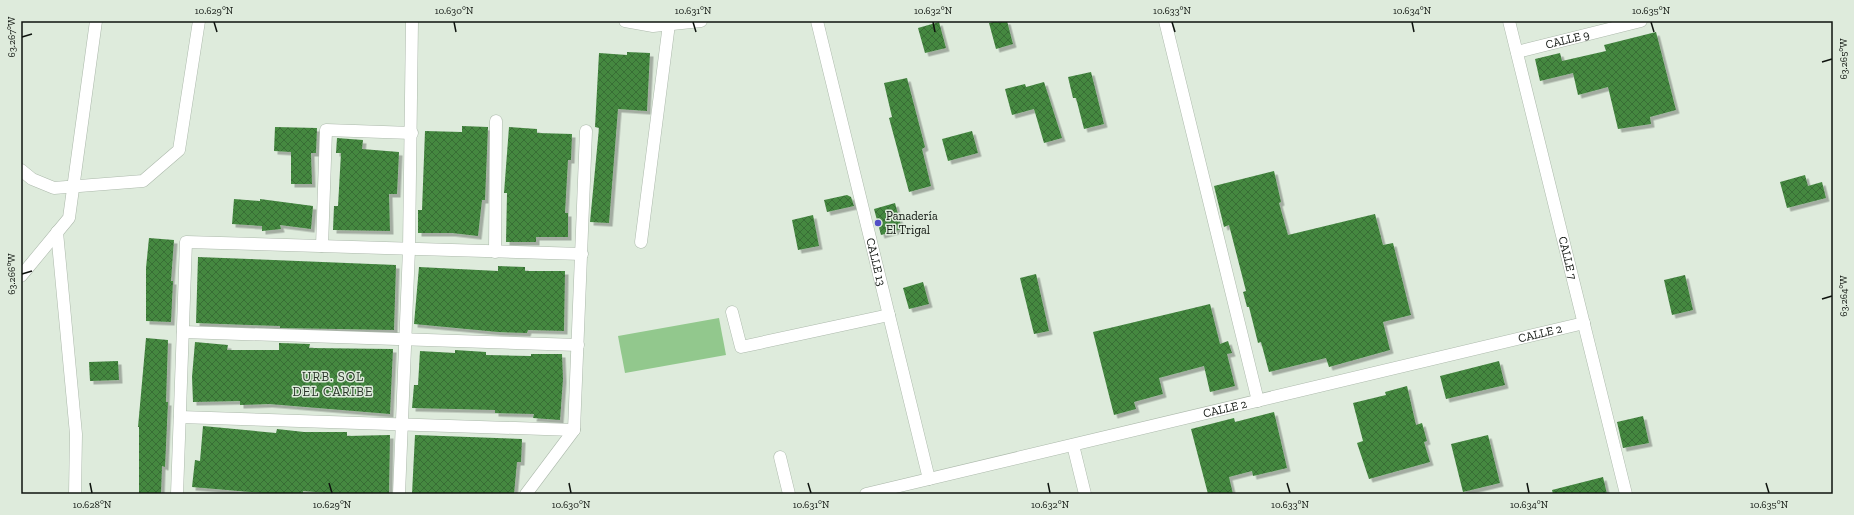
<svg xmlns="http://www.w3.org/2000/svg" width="1854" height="515" viewBox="0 0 1854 515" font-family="'Zilla Slab',serif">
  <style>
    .garden { fill: #92c88d }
    .building { fill: url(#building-cross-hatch); filter: url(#shadow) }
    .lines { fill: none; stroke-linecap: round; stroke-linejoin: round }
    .street-casing { stroke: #acb9ab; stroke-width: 13 }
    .street { stroke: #fff; stroke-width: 12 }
    .ticks { fill: none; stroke: #0e130e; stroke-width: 1.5 }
    .poi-dot { fill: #5250c6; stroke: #deebdc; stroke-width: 1.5 }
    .labels { text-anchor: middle; stroke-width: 3; stroke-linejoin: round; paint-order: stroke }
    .street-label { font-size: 12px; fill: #0e130e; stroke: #deebdc }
    .poi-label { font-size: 12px; fill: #0e130e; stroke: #deebdc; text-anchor: start }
    .neighbourhood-label { font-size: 13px; letter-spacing: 1px; fill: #293428; stroke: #deebdc }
    .neatline { fill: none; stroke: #0e130e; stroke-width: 1.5 }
    .ticks-label { font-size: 10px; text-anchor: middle; fill: #0e130e }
  </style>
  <defs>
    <pattern id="building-cross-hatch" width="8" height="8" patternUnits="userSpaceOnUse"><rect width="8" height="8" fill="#458841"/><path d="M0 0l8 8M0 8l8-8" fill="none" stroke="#386e35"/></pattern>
    <filter id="shadow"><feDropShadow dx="3.5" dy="3.5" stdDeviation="0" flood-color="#0004"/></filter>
  </defs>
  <rect width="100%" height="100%" fill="#deebdc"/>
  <path class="garden" d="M 719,318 L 726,355 L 625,373 L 618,336 Z"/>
  <path class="building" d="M 997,21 L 1007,21 L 1013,44 L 996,49 L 989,23 Z
    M 939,22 L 946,48 L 925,53 L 918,28 Z
    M 1656,32 L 1676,110 L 1650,117 L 1651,124 L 1618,129 L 1608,87 L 1578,95 L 1573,73 L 1540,81 L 1535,59 L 1560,53 L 1562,61 L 1606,51 L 1604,45 Z
    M 627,52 L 650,53 L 647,111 L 618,109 L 609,223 L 590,222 L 599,128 L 595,127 L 599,53 L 627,55 Z
    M 1091,72 L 1104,124 L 1084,129 L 1076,98 L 1073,98 L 1068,77 Z
    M 907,78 L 925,147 L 922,149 L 931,186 L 909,192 L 889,118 L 892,117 L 884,83 Z
    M 1044,82 L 1062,138 L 1044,143 L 1034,109 L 1012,115 L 1005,89 L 1025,84 L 1026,87 Z
    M 462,126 L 488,127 L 485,200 L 482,200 L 478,236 L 452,233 L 418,233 L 418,210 L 422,210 L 425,131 L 462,132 Z
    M 275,127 L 317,128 L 316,153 L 311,153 L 312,184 L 291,184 L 291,152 L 274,151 Z
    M 509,127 L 537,129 L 537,133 L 572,134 L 571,160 L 568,160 L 565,213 L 568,213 L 568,237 L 536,237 L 536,242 L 506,242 L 507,193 L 504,193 Z
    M 972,131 L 978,153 L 948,161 L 942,139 Z
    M 337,138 L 363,140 L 362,149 L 399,152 L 397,194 L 389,194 L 390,231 L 333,230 L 334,206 L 338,206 L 341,153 L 336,153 Z
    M 1274,171 L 1281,202 L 1279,203 L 1288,235 L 1375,214 L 1383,245 L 1393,243 L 1411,315 L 1383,322 L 1390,350 L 1329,367 L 1326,358 L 1269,372 L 1261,342 L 1258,343 L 1249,307 L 1247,307 L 1243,292 L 1246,291 L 1229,225 L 1224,227 L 1214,186 Z
    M 1805,175 L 1808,186 L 1822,182 L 1826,198 L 1787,208 L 1780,182 Z
    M 847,195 L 851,197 L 854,206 L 827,212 L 824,200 Z
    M 234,199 L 260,201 L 260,199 L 313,206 L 311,229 L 280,225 L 281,229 L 262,231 L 262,226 L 232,224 Z
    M 895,203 L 902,229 L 881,235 L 874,209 Z
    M 813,215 L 819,246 L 798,250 L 792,220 Z
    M 149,238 L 174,240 L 171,281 L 173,281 L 171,322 L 146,321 L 146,268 Z
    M 198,257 L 396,265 L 394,330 L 280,328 L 280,326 L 196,323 Z
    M 498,266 L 525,267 L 525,271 L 565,271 L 564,331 L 528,330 L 527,333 L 498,332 L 414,324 L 419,267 L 498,271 Z
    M 1036,274 L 1049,331 L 1034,334 L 1020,278 Z
    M 1685,275 L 1693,310 L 1672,315 L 1664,280 Z
    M 923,282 L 929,304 L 909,309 L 903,288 Z
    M 1210,304 L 1220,344 L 1228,341 L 1232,353 L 1227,354 L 1235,386 L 1210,392 L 1204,366 L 1159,378 L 1163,394 L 1134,402 L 1136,409 L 1114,415 L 1093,332 Z
    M 146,338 L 168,340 L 166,402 L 168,402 L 165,467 L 162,466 L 161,494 L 139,494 L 139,427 L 138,427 Z
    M 195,342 L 228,345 L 227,350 L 279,350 L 279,343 L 310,344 L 309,348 L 393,349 L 390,414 L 269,404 L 240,405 L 240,401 L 193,402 L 192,377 Z
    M 455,350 L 486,352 L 486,355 L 531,356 L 531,354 L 562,354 L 563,379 L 560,420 L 533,418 L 534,414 L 495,413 L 495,410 L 412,408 L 414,385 L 418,385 L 420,351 L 455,353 Z
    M 118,361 L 119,380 L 90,381 L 89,362 Z
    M 1499,361 L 1505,385 L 1446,399 L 1440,376 Z
    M 1407,386 L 1416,425 L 1422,423 L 1427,441 L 1424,442 L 1430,462 L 1369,479 L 1357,443 L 1363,441 L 1353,403 L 1386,395 L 1385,392 Z
    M 1274,412 L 1287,468 L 1253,476 L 1252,471 L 1229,477 L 1233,494 L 1208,494 L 1191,429 L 1234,418 L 1235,422 Z
    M 1643,416 L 1649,443 L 1623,448 L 1617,422 Z
    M 203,426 L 276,433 L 277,429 L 304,432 L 347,432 L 347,436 L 390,435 L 389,494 L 339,494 L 303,491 L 303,494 L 263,493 L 192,487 L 195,460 L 200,461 Z
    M 415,435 L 522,439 L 521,462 L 517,462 L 514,494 L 412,494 Z
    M 1488,435 L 1500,483 L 1463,492 L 1451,444 Z
    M 1603,477 L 1607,494 L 1553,494 L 1552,490 Z"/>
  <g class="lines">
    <defs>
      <g id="street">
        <path d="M 625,21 L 653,26 L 701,21"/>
        <path id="s1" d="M 817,21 L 929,479"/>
        <path d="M 1165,21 L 1258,401"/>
        <path id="s2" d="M 1509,21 L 1626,494"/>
        <path id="s3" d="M 1517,52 L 1641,21"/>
        <path d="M 21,170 L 32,179 L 54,188 L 143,181 L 179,150 L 199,21"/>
        <path d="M 57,232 L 76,434 L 75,494"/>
        <path d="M 641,242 L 669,24"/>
        <path d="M 322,246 L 326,130 L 412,133"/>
        <path d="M 495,252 L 496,121"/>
        <path d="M 21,276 L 69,218 L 96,21"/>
        <path d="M 732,312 L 741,347 L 889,315"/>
        <path d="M 183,332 L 578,345"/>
        <path d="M 180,417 L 574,430"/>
        <path d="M 1073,445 L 1085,494"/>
        <path d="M 780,457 L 789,494"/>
        <path d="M 177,494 L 186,242 L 582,254"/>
        <path d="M 399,494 L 409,249 L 412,21"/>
        <path d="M 526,494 L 574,430 L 586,131"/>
        <path id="s4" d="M 866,494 L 1584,323"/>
      </g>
    </defs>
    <use href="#street" class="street-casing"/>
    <use href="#street" class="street"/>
  </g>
  <path class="ticks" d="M 214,22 L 217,32M 454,22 L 456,32M 693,22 L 696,32M 933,22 L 935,32M 1172,22 L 1175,32M 1412,22 L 1414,32M 1651,22 L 1654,32M 22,37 L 32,34M 1822,62 L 1832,59M 22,274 L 32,271M 1822,299 L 1832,296M 90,483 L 92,493M 329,483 L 332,493M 569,483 L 571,493M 808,483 L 811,493M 1048,483 L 1050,493M 1287,483 L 1290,493M 1527,483 L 1529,493M 1766,483 L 1769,493"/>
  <circle class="poi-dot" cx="878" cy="223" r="4"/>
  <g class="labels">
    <g class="street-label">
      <text dy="4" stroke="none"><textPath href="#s3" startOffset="52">CALLE 9</textPath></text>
      <text dy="4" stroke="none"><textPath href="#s2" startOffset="244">CALLE 7</textPath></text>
      <text dy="4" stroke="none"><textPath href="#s1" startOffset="248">CALLE 13</textPath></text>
      <text dy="4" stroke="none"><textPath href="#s4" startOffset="693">CALLE 2</textPath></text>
      <text dy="4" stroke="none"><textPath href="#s4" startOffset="369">CALLE 2</textPath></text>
    </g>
    <g class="poi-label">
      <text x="886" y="220">Panadería<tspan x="886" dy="14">El Trigal</tspan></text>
    </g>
    <g class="neighbourhood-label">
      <text x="333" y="381">URB. SOL<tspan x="333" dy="15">DEL CARIBE</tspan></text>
    </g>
  </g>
  <rect width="1854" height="515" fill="none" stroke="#deebdc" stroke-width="44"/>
  <rect x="22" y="22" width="1810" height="471" class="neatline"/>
  <g class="ticks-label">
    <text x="214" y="14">10.629°N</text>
    <text x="454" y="14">10.630°N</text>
    <text x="693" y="14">10.631°N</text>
    <text x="933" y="14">10.632°N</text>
    <text x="1172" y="14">10.633°N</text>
    <text x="1412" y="14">10.634°N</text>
    <text x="1651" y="14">10.635°N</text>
    <text transform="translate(11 37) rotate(-90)" y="4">63.267°W</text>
    <text transform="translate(1843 59) rotate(-90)" y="4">63.265°W</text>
    <text transform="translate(11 274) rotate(-90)" y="4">63.266°W</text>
    <text transform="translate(1843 296) rotate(-90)" y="4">63.264°W</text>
    <text x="92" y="508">10.628°N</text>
    <text x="332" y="508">10.629°N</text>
    <text x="571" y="508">10.630°N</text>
    <text x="811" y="508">10.631°N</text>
    <text x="1050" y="508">10.632°N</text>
    <text x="1290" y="508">10.633°N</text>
    <text x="1529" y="508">10.634°N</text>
    <text x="1769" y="508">10.635°N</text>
  </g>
</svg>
